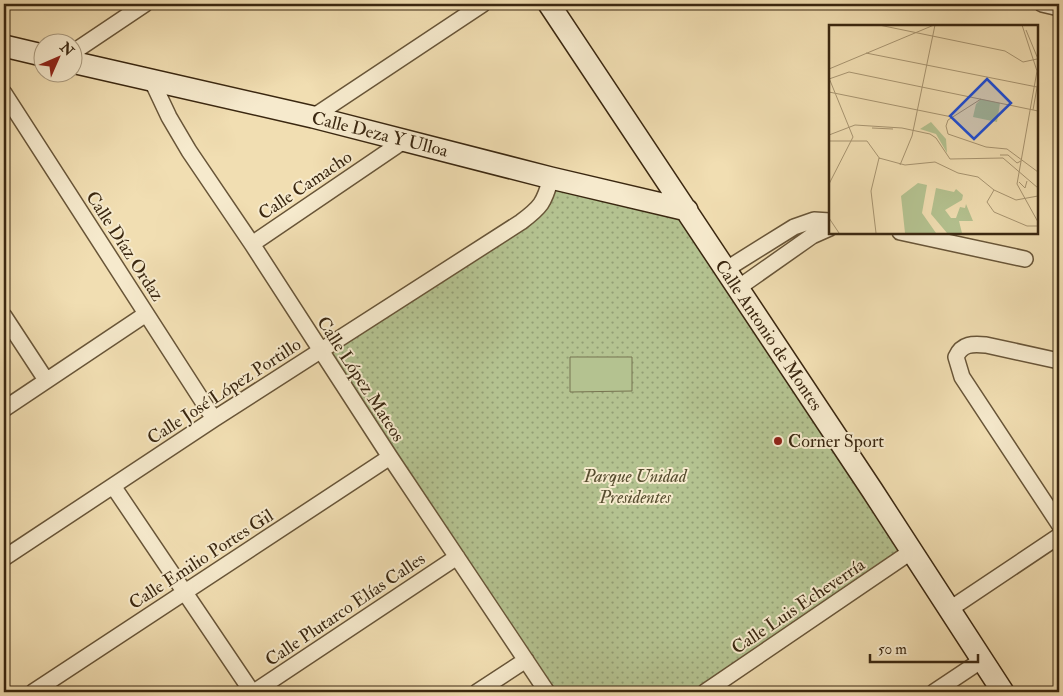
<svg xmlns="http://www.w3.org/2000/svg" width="1063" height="696" viewBox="0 0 1063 696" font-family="'IM FELL Double Pica',serif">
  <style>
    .grass { fill: url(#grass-dots); stroke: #777450 }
    .pitch { fill: #b4c290; stroke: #777450 }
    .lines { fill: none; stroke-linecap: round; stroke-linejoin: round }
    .street-casing { stroke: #685538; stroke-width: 18 }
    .secondary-casing { stroke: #3a2710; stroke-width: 24 }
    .street { stroke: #f6eacd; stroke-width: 15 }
    .secondary { stroke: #f6eacd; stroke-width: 21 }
    .poi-dot { fill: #8f2418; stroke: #f6eacd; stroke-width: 2 }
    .labels { text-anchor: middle; stroke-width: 4; stroke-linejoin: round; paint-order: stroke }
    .street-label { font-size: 18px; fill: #3a2710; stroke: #f6eacd }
    .poi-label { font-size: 18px; fill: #3a2710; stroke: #f6eacd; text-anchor: start }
    .park-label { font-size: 18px; font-style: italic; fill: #584e30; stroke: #f6eacd }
    .inset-road { fill: none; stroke: #a89571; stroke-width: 1 }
    .view { fill: #1d4ed8; fill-opacity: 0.15; stroke: #1d4ed8; stroke-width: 2.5 }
    .inset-edge { fill: none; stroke: #3a2710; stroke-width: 2.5 }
  </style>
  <defs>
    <pattern id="grass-dots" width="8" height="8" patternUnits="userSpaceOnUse" patternTransform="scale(1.25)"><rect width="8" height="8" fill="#b4c290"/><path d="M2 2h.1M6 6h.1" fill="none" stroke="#939e74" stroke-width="1.8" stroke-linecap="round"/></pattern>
  </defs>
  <rect width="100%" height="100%" fill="#f1deb2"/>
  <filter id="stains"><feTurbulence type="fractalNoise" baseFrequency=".004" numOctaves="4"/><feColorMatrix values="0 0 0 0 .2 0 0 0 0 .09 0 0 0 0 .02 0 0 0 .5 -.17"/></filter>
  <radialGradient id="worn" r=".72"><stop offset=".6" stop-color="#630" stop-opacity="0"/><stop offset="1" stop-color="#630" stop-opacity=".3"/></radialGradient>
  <path class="grass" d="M 554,180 L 680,210 L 907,551 L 701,692 L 541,692 L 317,350 L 547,198 Z"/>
  <path class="pitch" d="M 570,357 L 632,357 L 632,391 L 570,392 Z"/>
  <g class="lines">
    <defs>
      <path id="street" d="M 1042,4 L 1059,8
        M 72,53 L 145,4
        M 152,81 L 169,117 L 189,151 L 252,244 L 390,457 L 547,692
        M 4,93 L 214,419
        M 313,117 L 483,4
        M 900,232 L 1025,259
        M 252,244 L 405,140
        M 725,270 L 794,227 L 814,220 L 830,221
        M 738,288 L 812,236 L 830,228
        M 4,316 L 46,380
        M 1059,361 L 986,345 C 973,344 962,343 956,357 L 962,377 L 1059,524
        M 4,409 L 146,314
        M 113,486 L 252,692
        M 4,558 L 214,419 L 521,222 C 541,207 544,203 551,178
        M 950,609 L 1059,536
        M 33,692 L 390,457
        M 254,692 L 457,557
        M 477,692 L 526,660
        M 705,692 L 912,551
        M 934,692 L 982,660"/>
      <path id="secondary" d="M 549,4 L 872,490 L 1003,692
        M 4,46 L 42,55
        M 72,62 L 313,117 L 551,178 L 687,210"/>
    </defs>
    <use href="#street" class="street-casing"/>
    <use href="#secondary" class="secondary-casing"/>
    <use href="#street" class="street"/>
    <use href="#secondary" class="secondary"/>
  </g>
  <circle class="poi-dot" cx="778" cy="441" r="5"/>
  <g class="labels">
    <g class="street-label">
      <text transform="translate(380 134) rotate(14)" y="6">Calle Deza Y Ulloa</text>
      <text transform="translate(305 185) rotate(-34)" y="6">Calle Camacho</text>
      <text transform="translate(125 246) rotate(57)" y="6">Calle Díaz Ordaz</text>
      <text transform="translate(769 335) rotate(56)" y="6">Calle Antonio de Montes</text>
      <text transform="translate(361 379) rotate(57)" y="6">Calle López Mateos</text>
      <text transform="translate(224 391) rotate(-33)" y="6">Calle José López Portillo</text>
      <text transform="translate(201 559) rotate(-33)" y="6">Calle Emilio Portes Gil</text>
      <text transform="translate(798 606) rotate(-34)" y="6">Calle Luis Echeverría</text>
      <text transform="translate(345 609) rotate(-34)" y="6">Calle Plutarco Elías Calles</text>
    </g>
    <g class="poi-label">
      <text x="788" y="447">Corner Sport</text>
    </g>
    <g class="park-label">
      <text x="635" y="482">Parque Unidad<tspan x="635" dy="21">Presidentes</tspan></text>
    </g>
  </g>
  <g transform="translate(829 25)">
    <rect width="209" height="209" fill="#f1deb2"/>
    <path d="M 152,74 L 171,78 L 168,97 L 144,92 L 147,79 ZM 102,97 L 117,114 L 118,128 L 107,109 L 91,104 ZM 89,158 L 98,160 L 93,188 L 107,208 L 76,208 L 72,171 ZM 107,163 L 125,167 L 127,164 L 134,170 L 133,175 L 116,185 L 122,193 L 127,193 L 131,182 L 136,183 L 137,179 L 144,196 L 130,196 L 133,208 L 118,208 L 102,189 Z" fill="#b4c290"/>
    <path class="inset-road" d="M 50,0 L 176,26 L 194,37 L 208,34M 193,0 L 208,46 L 188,159 L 209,197M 197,5 L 209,34M 37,28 L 208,62M 0,44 L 105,0M 0,53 L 24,112 L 0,159M 0,54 L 20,47 L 209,86M 0,67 L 123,92M 152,74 L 119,95 L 117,101 L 119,109 L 157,122 L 178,124 L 209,147M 204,85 L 209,57M 43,103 L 64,104M 0,110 L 26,100 L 73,103 L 101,109 L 107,113 L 121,134 L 174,133 L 209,163M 0,116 L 38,116 L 51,134M 171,130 L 179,130 L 188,138 L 192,136M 71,140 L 83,111 L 106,0M 190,157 L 196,163 L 198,156M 165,165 L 158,177 L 165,187 L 198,201 L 209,201M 0,193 L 10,208M 47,208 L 42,166 L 50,133 L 76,140 L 106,137 L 129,148 L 149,152 L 165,165 L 187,175 L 209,171"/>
    <path class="view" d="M 158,54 L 182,78 L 145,114 L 121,91 Z"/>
    <rect width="209" height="209" class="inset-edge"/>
  </g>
  <rect width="1063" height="696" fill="none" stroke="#f1deb2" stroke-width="20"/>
  <rect x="5" y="5" width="1053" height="686" fill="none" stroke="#3a2710" stroke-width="2.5"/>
  <rect x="10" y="10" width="1043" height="676" fill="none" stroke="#3a2710"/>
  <g transform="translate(58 58) rotate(45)"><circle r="24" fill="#f6eacd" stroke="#ab9c81"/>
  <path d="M0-4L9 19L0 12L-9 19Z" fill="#8f2418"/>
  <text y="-8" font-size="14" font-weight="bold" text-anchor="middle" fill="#3a2710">N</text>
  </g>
  <path d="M870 654v8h108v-8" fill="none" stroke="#3a2710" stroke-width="2.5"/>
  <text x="878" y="654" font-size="15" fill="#3a2710" stroke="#f6eacd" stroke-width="4" paint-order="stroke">50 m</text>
  <rect width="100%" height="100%" filter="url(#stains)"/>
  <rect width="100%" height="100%" fill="url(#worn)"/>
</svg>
